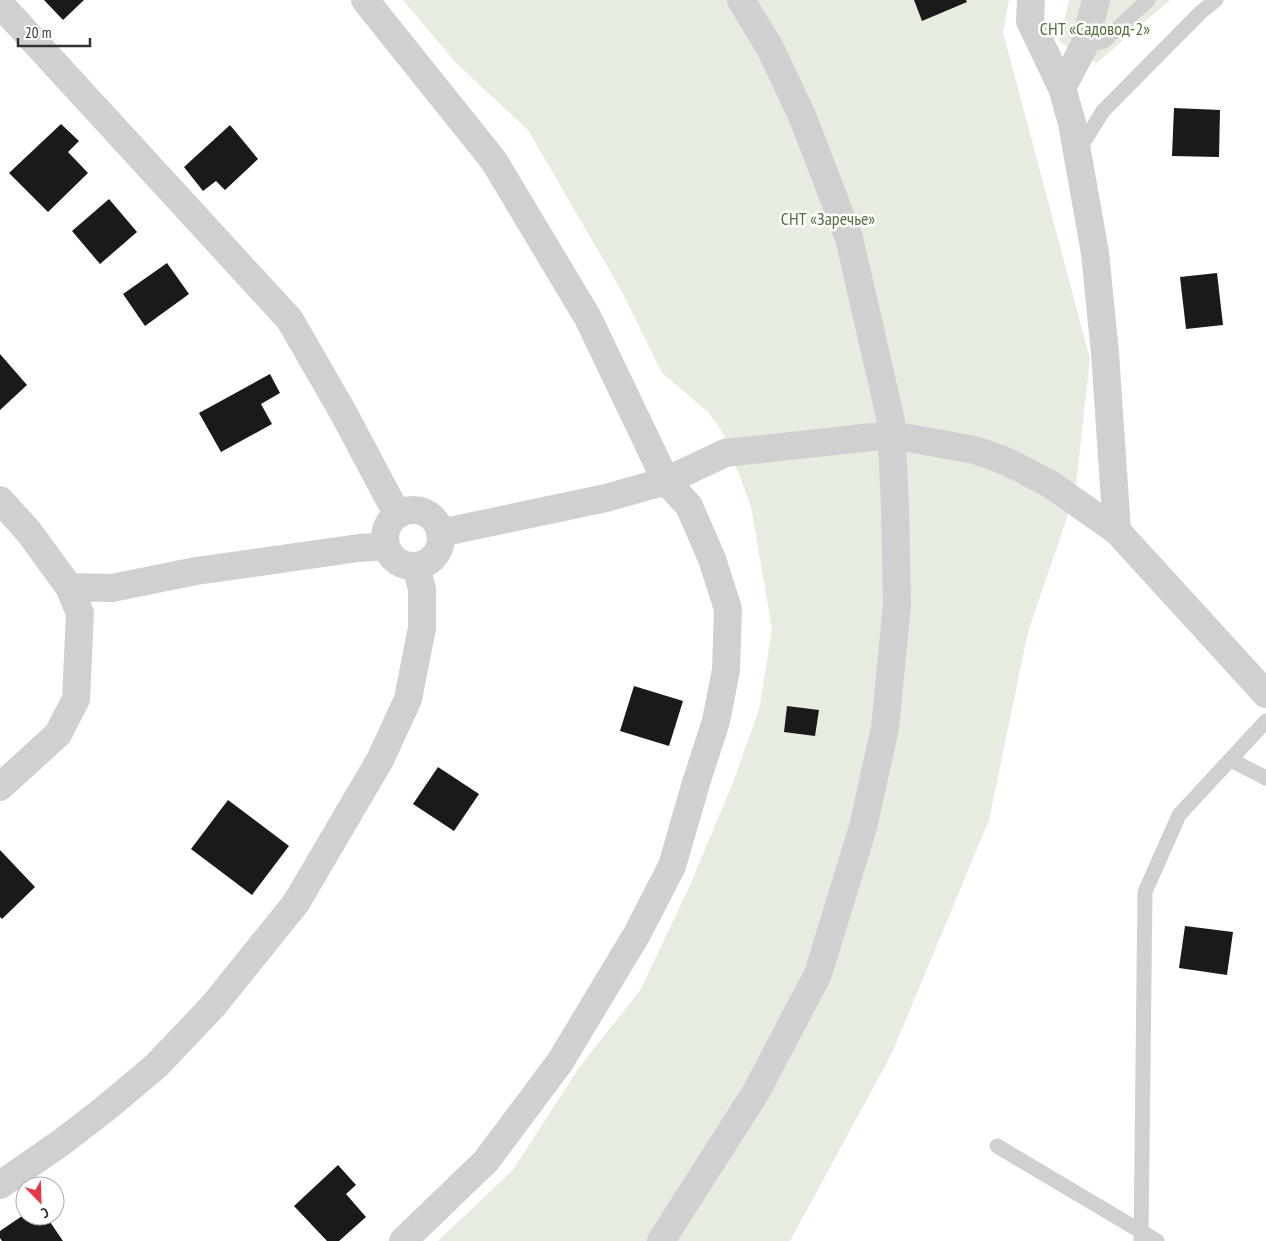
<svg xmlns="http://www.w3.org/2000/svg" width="1266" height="1241" viewBox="0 0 1266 1241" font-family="'PT Sans Narrow',sans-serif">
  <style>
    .green { fill: #e6ecdf }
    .building { fill: #1a1a1a }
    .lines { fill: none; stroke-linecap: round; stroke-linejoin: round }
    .service { stroke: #d0d0d0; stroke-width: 15 }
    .minor { stroke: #d0d0d0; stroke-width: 28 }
    .tertiary { stroke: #d0d0d0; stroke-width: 28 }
    .labels { text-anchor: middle; stroke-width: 5; stroke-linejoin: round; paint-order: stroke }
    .park-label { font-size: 18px; fill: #56703f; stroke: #fff }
  </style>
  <rect width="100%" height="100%" fill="#fff"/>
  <path class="green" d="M 403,0 L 1009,0 L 1003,32 L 1090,359 L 1075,494 L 1028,632 L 989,820 L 892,1053 L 790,1241 L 438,1241 L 513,1170 L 578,1069 L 641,989 L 690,885 L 732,785 L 759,710 L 772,630 L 751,506 L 722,431 L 708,412 L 662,373 L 621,290 L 528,130 L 456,63 Z
    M 1069,0 L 1170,0 L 1097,63 L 1059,42 Z"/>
  <path class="building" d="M 44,0 L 84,0 L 63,20 Z
    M 914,0 L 966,0 L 967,2 L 922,21 Z
    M 1174,108 L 1220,110 L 1219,157 L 1172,156 Z
    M 61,124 L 79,141 L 68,152 L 88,173 L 48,212 L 9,173 Z
    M 230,125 L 258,159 L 225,190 L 216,181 L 203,191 L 184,167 Z
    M 109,199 L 137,232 L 100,264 L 72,231 Z
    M 167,263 L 189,294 L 145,326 L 123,294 Z
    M 1217,273 L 1223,325 L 1186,329 L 1180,277 Z
    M 0,354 L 27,385 L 0,410 Z
    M 270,374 L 280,393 L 261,404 L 272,424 L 221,452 L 199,413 Z
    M 634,686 L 683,701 L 669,746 L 620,731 Z
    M 787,706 L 819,710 L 815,736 L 784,732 Z
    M 438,767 L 479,794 L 454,831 L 413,804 Z
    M 228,800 L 289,846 L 252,895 L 191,849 Z
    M 0,850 L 35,887 L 2,919 L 0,917 Z
    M 1185,926 L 1233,932 L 1227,975 L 1179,968 Z
    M 338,1165 L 356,1185 L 346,1194 L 366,1217 L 339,1241 L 327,1241 L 294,1206 Z
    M 25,1214 L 25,1216 L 46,1216 L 63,1241 L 2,1241 L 0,1238 L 0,1231 Z"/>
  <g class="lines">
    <path class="service" d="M 1084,46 L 1104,41 L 1148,0
      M 1078,151 L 1103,111 L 1201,12 L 1216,0
      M 1231,760 L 1266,778
      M 997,1146 L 1157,1241
      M 1141,1241 L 1145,892 L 1179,815 L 1266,721"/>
    <path class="minor" d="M 365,0 L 494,161 L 588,318 L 666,481 L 689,506 L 712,559 L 728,609 L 726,670 L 716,721 L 696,783 L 672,866 L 637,934 L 560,1062 L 486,1161 L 403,1241
      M 1031,0 L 1030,21 L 1062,88 L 1072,123 L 1095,253 L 1105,353 L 1117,531
      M 0,4 L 290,320 L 344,414 L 388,497 L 398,514
      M 1062,88 L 1084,46 L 1096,0
      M 0,500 L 29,532 L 69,587 L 80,613 L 76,699 L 58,734 L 0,787
      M385 538a28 28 0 1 1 56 0a28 28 0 1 1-56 0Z
      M 440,533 L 606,498 L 666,481 L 725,453 L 891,435 L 975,450 L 1008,462 L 1050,484 L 1117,531
      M 69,587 L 112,588 L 196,571 L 359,548 L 386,546
      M 0,1185 L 62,1142 L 106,1108 L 156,1066 L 213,1006 L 296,903 L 380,760 L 408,699 L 422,628 L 422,589 L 416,566
      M 661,1241 L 756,1092 L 818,974 L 863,827 L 885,728 L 897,604 L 895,507 L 891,421 L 849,238 L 803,118 L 770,48 L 741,0"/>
    <path class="tertiary" d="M 1117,531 L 1266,694"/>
  </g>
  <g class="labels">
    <g class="park-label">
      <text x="1095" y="35">СНТ «Садовод-2»</text>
      <text x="828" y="225">СНТ «Заречье»</text>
    </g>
  </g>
  <g transform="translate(40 1201) rotate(157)"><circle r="24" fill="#ffffff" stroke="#adadad"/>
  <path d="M0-4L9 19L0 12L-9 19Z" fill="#e63946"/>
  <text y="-8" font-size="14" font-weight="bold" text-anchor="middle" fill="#333333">С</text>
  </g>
  <path d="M18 38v8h72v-8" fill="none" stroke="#333333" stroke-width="2.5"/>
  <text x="25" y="38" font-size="15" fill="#333333" stroke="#ffffff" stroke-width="4" paint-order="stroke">20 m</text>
</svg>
